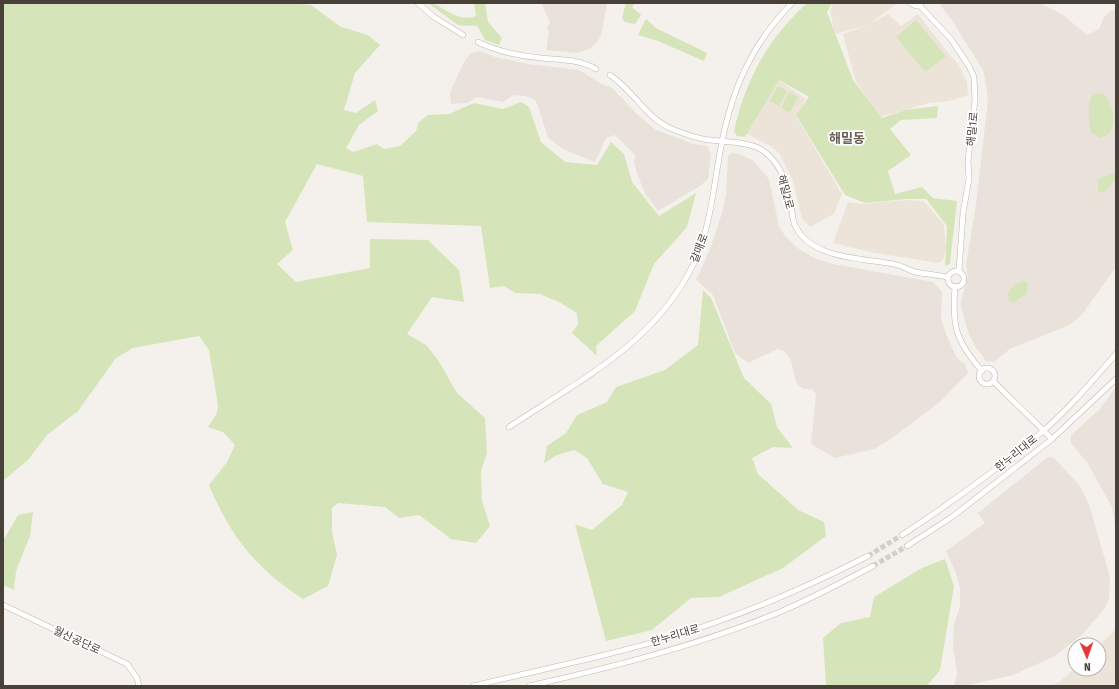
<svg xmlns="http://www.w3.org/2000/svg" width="1119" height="689" viewBox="0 0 1119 689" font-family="'Fira Sans Condensed','Noto Sans KR',sans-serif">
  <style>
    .residential { fill: #e8e2db }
    .education { fill: #ece4d8 }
    .green { fill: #d6e4b9 }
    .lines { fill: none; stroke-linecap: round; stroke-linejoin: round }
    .minor-tunnel { stroke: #d2cec8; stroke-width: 5; stroke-dasharray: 5 2.5; stroke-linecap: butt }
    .minor-casing { stroke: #bfb8af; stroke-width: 6 }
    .minor { stroke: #fff; stroke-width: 5 }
    .labels { text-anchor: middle; stroke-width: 3.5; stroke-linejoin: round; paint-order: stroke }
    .street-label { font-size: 11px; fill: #48413a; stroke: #fff }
    .quarter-label { font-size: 13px; font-weight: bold; fill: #6a5e52; stroke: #fff }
  </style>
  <rect width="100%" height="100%" fill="#f4f1ec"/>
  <path class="residential" d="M 545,3 L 607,4 L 602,32 L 598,41 L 591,48 L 578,53 L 546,50 L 549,32 L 547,27 L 550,22 L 542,4 Z
    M 941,3 L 1041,3 L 1063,15 L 1087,35 L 1099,29 L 1104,17 L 1112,10 L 1116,11 L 1116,267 L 1081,316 L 1067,326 L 1010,349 L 994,362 L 986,361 L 975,346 L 969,335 L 961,307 L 961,301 L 968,276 L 966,265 L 976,205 L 988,99 L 985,79 L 983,70 L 951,19 L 941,6 Z
    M 480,51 L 495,57 L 528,64 L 579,70 L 602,84 L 612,88 L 637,114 L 656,130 L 693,144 L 707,146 L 711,154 L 708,179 L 700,186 L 658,211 L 646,195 L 639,179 L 634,163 L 635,155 L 615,135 L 606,138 L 595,162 L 565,150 L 548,138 L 538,106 L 535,100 L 526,96 L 514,95 L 503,102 L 477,97 L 467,103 L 451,104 L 450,92 L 465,60 L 471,53 Z
    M 732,153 L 739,154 L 754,161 L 769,179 L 779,226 L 785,236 L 799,249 L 817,259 L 833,264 L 933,282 L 942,292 L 941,318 L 946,334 L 957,358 L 965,364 L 968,373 L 940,402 L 888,441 L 874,449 L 835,458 L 811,444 L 816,394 L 812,389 L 804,389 L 799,386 L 795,379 L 791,360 L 784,351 L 778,349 L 748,363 L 735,353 L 713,295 L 696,280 L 710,249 L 722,213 L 726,195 L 728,156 Z
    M 1116,387 L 1116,532 L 1112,507 L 1088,464 L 1071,443 L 1071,435 L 1099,410 Z
    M 1048,457 L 1054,458 L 1080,486 L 1089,504 L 1110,577 L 1109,599 L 1105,608 L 1084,633 L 1055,656 L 1013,675 L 965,686 L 954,686 L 957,674 L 953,645 L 954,624 L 960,606 L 960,589 L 956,573 L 946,551 L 985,523 L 978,513 Z"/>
  <path class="education" d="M 833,3 L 897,3 L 870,24 L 888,14 L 901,26 L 918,14 L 949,54 L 959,65 L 967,82 L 968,95 L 949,101 L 929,103 L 880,117 L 856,82 L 843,34 L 868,25 L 835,34 L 830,11 Z
    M 778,80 L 806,99 L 796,116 L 842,194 L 834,214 L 810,227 L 802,219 L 793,181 L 779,153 L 770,146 L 747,134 Z
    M 906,200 L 924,201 L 944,225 L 946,251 L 943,259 L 939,263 L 875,253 L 833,243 L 848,202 L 860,204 Z
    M 1116,629 L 1116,686 L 1050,686 L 1058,683 L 1075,668 L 1099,669 L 1099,645 Z"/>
  <path class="green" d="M 3,3 L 292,3 L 311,5 L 341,27 L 368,35 L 380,45 L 355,73 L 344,110 L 356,113 L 375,100 L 378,111 L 359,125 L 346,148 L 353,152 L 377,144 L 384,149 L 400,146 L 416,131 L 419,122 L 428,115 L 449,114 L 474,103 L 503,109 L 521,102 L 529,107 L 541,142 L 565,162 L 597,165 L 611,142 L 624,154 L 632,182 L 659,216 L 696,193 L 687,227 L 654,264 L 635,311 L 596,346 L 597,356 L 572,333 L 578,324 L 577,313 L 559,302 L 540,294 L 515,293 L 504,286 L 490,288 L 481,226 L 367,222 L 363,176 L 317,164 L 285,222 L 293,250 L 277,264 L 296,282 L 370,268 L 370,239 L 428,240 L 459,270 L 464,302 L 432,297 L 407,334 L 426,345 L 438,360 L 457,393 L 485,418 L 487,453 L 481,471 L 482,501 L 490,526 L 476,543 L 451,539 L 419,515 L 399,518 L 385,507 L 338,503 L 332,508 L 332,532 L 337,555 L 328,586 L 303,599 C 256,568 231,538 209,485 L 227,462 L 235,445 L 223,432 L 208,427 L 217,413 L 218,406 L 209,350 L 199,336 L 133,348 L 116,358 L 78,411 L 47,435 L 28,460 L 3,481 Z
    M 428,3 C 442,3 456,24 476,16 L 474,3 L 485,3 L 488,22 L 502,38 L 499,45 L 485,40 L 478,27 C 471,24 464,27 458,25 Z
    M 626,3 L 635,3 L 632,7 L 641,15 L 635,24 L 625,22 L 622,18 Z
    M 807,3 L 832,3 L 827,12 L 853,80 L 882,118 L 905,110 L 938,106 L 937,118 L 901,120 L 890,129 L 911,155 L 888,171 L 895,194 L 922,187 L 933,198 L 957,201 L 950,264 L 945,266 L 947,226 L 926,199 L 906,199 L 865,203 L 845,195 L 796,115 L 809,97 L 779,80 L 745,137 L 737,136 L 734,131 C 746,78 768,39 807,3 Z
    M 646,19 L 656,28 L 707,53 L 704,61 L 658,41 L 638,35 Z
    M 916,20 L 946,56 L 925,72 L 896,37 Z
    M 778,86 L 787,91 L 779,106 L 770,101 Z
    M 789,92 L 798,97 L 790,113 L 781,108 Z
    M 1097,94 L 1104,94 C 1115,105 1119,134 1100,138 L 1091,132 C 1089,120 1087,106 1092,96 Z
    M 1113,173 L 1116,176 L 1116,180 L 1102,193 L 1098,192 L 1098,179 Z
    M 1024,281 L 1028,284 L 1026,294 L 1013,303 L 1010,302 L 1007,296 C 1010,288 1016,282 1024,281 Z
    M 703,290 L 711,298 L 744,378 L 771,404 L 777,427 L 793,448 L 773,447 L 752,458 L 758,474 L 798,510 L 824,522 L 826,536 L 783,568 L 719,597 L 691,598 L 652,630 L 606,641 L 575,524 L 592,530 L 622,505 L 628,492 L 603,484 L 587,458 L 574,450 L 557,455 L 544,463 L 547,446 L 566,433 L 577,415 L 607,402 L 616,387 L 665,370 L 698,345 Z
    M 33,512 L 30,536 L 16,571 L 14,590 L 3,585 L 3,541 L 18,515 Z
    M 945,559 L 954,586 L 940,670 L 927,686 L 826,686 L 823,638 L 841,623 L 870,617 L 874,597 L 922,568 Z"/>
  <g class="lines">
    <path class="minor-tunnel" d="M 868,556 L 902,535
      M 873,566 L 907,546"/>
    <defs>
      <path id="minor" d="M 418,3 L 434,17 L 463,35
        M 910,3 L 916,6 L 921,3
        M 919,5 L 951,39 L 969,66 L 974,77 L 975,100 L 968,161 L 969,179 L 963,213 L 959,271
        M 478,42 C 499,52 519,56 541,58 C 560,60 580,59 596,69
        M 610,75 C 634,91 645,117 672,129 C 682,133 692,137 703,139 C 719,142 749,141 762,150 C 780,162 787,182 790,202 C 792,209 792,216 794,223 C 808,259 861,258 893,264 C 901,265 908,270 915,272 C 926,274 937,275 948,277
        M948 279a8 8 0 1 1 16 0a8 8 0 1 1-16 0Z
        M 955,286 C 952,326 955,340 982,371
        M979 376a8 8 0 1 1 16 0a8 8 0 1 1-16 0Z
        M 993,381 L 1052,439
        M 509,427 C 577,382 652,345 691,269 C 708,236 712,201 718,164 C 728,100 746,50 792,3
        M 902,535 C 951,503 998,469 1043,431 C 1070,408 1093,380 1116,354
        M 907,546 L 952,517 L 1052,439 L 1116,379
        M 3,605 L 127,664 L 137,678 L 139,686
        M 473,686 C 555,666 640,650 719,621 C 770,603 819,581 868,556
        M 529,686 C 613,667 695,646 775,614 C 809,600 841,583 873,566"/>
    </defs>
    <use href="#minor" class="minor-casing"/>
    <use href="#minor" class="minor"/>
  </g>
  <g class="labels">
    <g class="street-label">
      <text transform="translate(972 129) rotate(-84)" y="4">해밀1로</text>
      <text transform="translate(786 192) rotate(75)" y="4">해밀2로</text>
      <text transform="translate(699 248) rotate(-69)" y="4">갈매로</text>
      <text transform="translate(1016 453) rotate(-39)" y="4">한누리대로</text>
      <text transform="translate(675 635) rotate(-17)" y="4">한누리대로</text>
      <text transform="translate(77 640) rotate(25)" y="4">월산공단로</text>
    </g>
    <g class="quarter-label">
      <text x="847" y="143">해밀동</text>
    </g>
  </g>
  <rect width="1119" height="689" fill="none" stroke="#48413a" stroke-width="8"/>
  <g transform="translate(1087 657) rotate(178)"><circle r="19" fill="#ffffff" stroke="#b6b3b0"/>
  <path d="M0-3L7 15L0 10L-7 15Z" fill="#e53a33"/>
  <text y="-6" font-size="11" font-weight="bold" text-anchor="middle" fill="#48413a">N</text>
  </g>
</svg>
